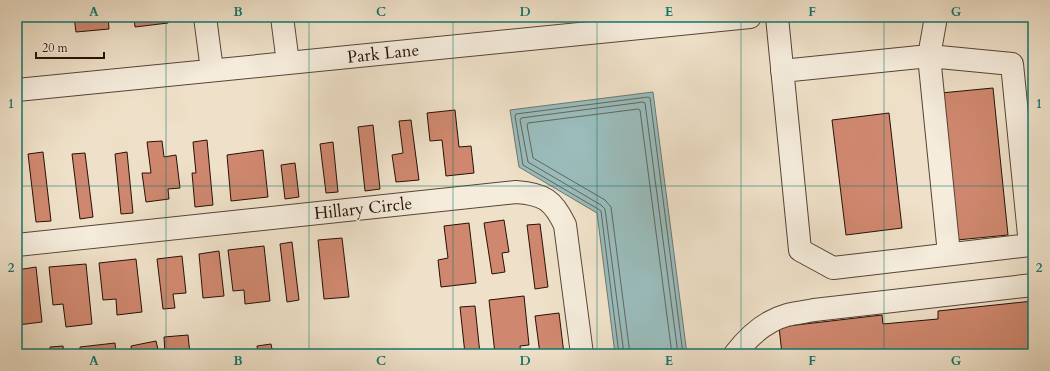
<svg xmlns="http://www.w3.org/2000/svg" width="1050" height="371" viewBox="0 0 1050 371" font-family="Cardo,serif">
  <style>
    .water { fill: #9abcbb; stroke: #6c7773 }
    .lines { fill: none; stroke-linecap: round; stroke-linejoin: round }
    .shore { stroke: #606660; stroke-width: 1 }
    .building { fill: #cf886f; stroke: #261006 }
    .minor-casing { stroke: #584437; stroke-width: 24 }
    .minor { stroke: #f5ecdc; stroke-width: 22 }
    .grid { fill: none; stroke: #0f766e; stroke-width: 1; stroke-opacity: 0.55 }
    .labels { text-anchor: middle; stroke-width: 3; stroke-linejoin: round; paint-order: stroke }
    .street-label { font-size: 17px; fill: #261006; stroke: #f5ecdc }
    .neatline { fill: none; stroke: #0f766e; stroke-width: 1.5 }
    .grid-label { font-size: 13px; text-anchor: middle; font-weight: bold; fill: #0f766e }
  </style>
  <rect width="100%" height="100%" fill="#efe1c9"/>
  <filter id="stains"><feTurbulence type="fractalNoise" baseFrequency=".005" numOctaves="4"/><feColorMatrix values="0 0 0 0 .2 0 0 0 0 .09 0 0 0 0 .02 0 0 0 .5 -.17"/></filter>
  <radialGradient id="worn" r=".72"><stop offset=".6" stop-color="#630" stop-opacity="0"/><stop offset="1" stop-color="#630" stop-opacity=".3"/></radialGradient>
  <path class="water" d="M 653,92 L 687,354 L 615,354 L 597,213 L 519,167 L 510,110 Z"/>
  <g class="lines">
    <path class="shore" d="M 619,354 L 601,211 L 598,209 L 523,165 L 515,116 L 516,114 L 648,97 L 650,98 L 683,354
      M 624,354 L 605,209 L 601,205 L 528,162 L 520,120 L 521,118 L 643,102 L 645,103 L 678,354
      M 630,354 L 611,207 L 605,200 L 533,158 L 527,125 L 528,123 L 638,109 L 640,110 L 672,354"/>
  </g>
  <path class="building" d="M 74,17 L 108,17 L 109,29 L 76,32 Z
    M 134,17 L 168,17 L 168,23 L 135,27 Z
    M 993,88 L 1008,235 L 957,240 L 941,93 Z
    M 455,110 L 459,147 L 471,146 L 474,173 L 446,176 L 442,140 L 430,141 L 427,113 Z
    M 889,113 L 902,228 L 846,235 L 832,120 Z
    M 411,120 L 419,180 L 396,182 L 392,155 L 403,153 L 399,121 Z
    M 373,125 L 380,189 L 365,191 L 358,127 Z
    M 207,140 L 213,205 L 195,207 L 192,173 L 196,173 L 193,142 Z
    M 162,141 L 164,157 L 176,155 L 180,188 L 168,189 L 169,199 L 146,202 L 142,173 L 151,173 L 147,142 Z
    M 333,142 L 338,192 L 326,193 L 320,144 Z
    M 263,150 L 268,197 L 231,201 L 227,155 Z
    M 43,152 L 51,221 L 36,222 L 28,154 Z
    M 127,152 L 133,213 L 121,214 L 115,154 Z
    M 85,153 L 93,217 L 80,219 L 72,154 Z
    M 295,163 L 299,197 L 285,199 L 281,165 Z
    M 504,220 L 509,252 L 502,253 L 505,272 L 492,274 L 484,223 Z
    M 469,223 L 476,283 L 441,287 L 438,260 L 448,258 L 444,226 Z
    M 540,224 L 548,287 L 535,289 L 527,225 Z
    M 342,238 L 349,297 L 324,299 L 318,240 Z
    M 292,242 L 299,300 L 287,302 L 280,244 Z
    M 264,246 L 270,301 L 245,304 L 244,290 L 233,291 L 228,250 Z
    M 219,251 L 224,296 L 203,298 L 199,254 Z
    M 182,256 L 186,293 L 173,294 L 175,308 L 163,309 L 157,259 Z
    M 136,259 L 142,312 L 117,315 L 116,299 L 103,300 L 99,263 Z
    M 86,264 L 92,324 L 66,327 L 63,304 L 53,305 L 49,267 Z
    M 36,267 L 42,322 L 18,325 L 17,313 L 17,270 Z
    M 524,296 L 529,345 L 520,346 L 521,354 L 495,354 L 489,300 Z
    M 1033,301 L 1033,354 L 782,354 L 779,327 L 882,315 L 883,324 L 938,319 L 938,311 Z
    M 475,306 L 480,354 L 465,354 L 460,307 Z
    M 559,313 L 564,354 L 540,354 L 535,316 Z
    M 188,335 L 190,354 L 165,354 L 164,337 Z
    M 156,341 L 159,354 L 132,354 L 131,346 Z
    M 115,343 L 116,354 L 80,354 L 80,347 Z
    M 271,344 L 273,354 L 258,354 L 257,346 Z
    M 63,346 L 64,354 L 51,354 L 50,347 Z"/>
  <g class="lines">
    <defs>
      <path id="minor" d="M 205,17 L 212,70
        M 282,17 L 288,63
        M 777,17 L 800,250 L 833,268 L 1030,245 L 1033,243
        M 936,17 L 929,56 L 949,254
        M 782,71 L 929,56 L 1012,64 L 1030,245
        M 17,90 L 750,17
        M 17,245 L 516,192 C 544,194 553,200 565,225 L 582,354
        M 735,354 C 748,337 765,321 787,315 C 795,313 805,312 814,310 L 1033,285"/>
    </defs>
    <use href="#minor" class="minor-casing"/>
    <use href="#minor" class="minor"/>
  </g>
  <path class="grid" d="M 166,17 L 166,354M 309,17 L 309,354M 453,17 L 453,354M 597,17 L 597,354M 741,17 L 741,354M 884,17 L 884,354M 17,186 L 1033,186"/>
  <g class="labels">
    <g class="street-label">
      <text transform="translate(383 53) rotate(-6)" y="6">Park Lane</text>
      <text transform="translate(363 208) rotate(-6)" y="6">Hillary Circle</text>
    </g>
  </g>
  <rect width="1050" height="371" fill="none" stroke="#efe1c9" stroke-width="44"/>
  <path d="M36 52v6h68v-6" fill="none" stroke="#261006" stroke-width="2"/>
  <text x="42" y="52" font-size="12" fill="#261006" stroke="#f5ecdc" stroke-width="3" paint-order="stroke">20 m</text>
  <rect x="22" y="22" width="1006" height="327" class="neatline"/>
  <g class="grid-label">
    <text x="94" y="16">A</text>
    <text x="238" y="16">B</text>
    <text x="381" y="16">C</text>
    <text x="525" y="16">D</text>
    <text x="669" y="16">E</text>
    <text x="812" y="16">F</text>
    <text x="956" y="16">G</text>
    <text x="11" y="108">1</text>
    <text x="1039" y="108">1</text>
    <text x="11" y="272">2</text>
    <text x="1039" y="272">2</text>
    <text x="94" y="365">A</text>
    <text x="238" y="365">B</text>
    <text x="381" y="365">C</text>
    <text x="525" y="365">D</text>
    <text x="669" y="365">E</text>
    <text x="812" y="365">F</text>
    <text x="956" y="365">G</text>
  </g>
  <rect width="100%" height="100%" filter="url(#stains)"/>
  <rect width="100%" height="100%" fill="url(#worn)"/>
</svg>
